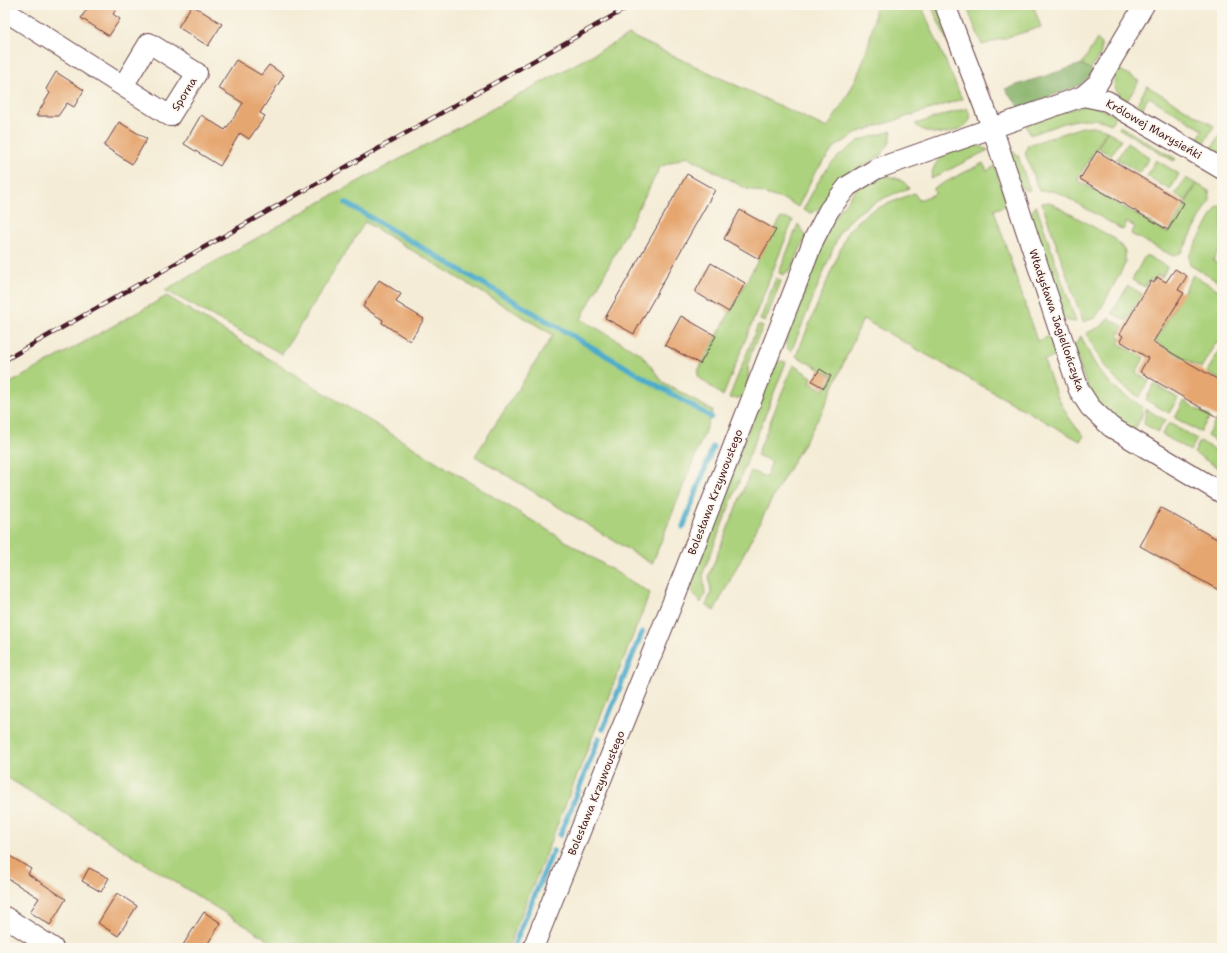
<svg xmlns="http://www.w3.org/2000/svg" width="1227" height="953" viewBox="0 0 1227 953" font-family="'Shantell Sans',sans-serif">
  <style>
    .green { fill: #acd27d; stroke: #7b7854 }
    .forest { fill: #89b46c; stroke: #6a6a4c }
    .lines { fill: none; stroke-linecap: round; stroke-linejoin: round }
    .stream { stroke: #4babca; stroke-width: 5.5 }
    .building { fill: #e6a66f }
    .street-casing { stroke: #643e45; stroke-width: 22 }
    .street { stroke: #fff; stroke-width: 20 }
    .rail-casing { stroke: #4a1f2b; stroke-width: 4.5 }
    .rail { stroke: #fbf7ec; stroke-width: 3; stroke-dasharray: 9; stroke-linecap: butt }
    .labels { text-anchor: middle; stroke-width: 3.5; stroke-linejoin: round; paint-order: stroke }
    .street-label { font-size: 11px; fill: #4a1f2b; stroke: #fbf7ec }
  </style>
  <rect width="100%" height="100%" fill="#fbf7ec"/>
  <filter id="ink" filterUnits="userSpaceOnUse"><feTurbulence type="fractalNoise" baseFrequency=".025" numOctaves="2"/><feDisplacementMap in="SourceGraphic" scale="8" xChannelSelector="R" yChannelSelector="G"/><feConvolveMatrix kernelMatrix="1 2 1 2 8 2 1 2 1" color-interpolation-filters="sRGB"/></filter>
  <filter id="wash" filterUnits="userSpaceOnUse"><feTurbulence type="fractalNoise" baseFrequency=".012" numOctaves="4" result="noise"/><feDisplacementMap in="SourceGraphic" scale="16" xChannelSelector="R" yChannelSelector="G"/><feGaussianBlur stdDeviation="0.9" result="paint"/><feColorMatrix in="noise" values="0 0 0 0 0 0 0 0 0 0 0 0 0 0 0 0 0 1.4 0 .05"/><feComposite in="paint" operator="in"/></filter>
  <g filter="url(#wash)">
    <rect width="100%" height="100%" fill="#f4ecd6"/>
    <path class="green" d="M 876,5 L 921,5 L 962,99 L 859,132 L 835,147 L 814,174 L 798,207 L 788,201 L 745,188 L 687,156 L 660,167 L 581,319 L 641,354 L 663,382 L 713,411 L 652,564 L 475,456 L 553,335 L 365,222 L 282,354 L 165,290 L 326,199 L 629,35 L 827,128 C 855,88 870,54 876,5 Z
      M 931,5 L 938,5 L 957,52 L 953,54 Z
      M 966,5 L 1033,5 L 1041,27 L 982,45 Z
      M 1097,39 L 1101,43 L 1101,53 L 1090,70 L 1082,64 Z
      M 1117,68 L 1139,81 L 1127,101 C 1114,93 1111,81 1117,68 Z
      M 1147,86 L 1214,126 L 1202,146 L 1196,142 L 1203,130 L 1149,97 L 1141,110 L 1135,107 Z
      M 1088,104 L 1116,115 L 1111,124 C 1083,111 1058,126 1030,135 L 1026,124 Z
      M 967,108 L 971,118 C 961,137 928,138 915,124 Z
      M 1120,126 L 1176,159 L 1174,161 L 1118,128 Z
      M 1082,127 L 1098,127 L 1107,130 L 1077,180 L 1168,233 L 1197,184 L 1209,191 L 1210,200 L 1182,252 L 1173,256 L 1131,234 L 1135,227 L 1127,222 L 1123,230 L 1061,194 L 1053,191 L 1039,191 L 1025,153 L 1028,145 Z
      M 892,131 L 889,144 L 880,156 L 844,177 L 819,209 L 811,213 L 803,210 L 818,182 L 828,167 L 839,156 L 860,140 Z
      M 1107,131 L 1121,139 L 1111,156 L 1098,148 Z
      M 1222,131 L 1222,153 L 1211,150 Z
      M 1127,143 L 1149,157 L 1140,173 L 1117,159 Z
      M 967,144 L 976,144 L 988,150 L 931,179 C 934,155 948,153 967,144 Z
      M 1009,151 L 1012,151 L 1018,155 L 1030,191 L 1021,188 Z
      M 1156,160 L 1179,174 L 1170,190 L 1147,176 Z
      M 983,163 L 987,171 L 995,166 L 1007,205 L 994,210 L 1037,341 L 1051,336 L 1057,356 L 1044,360 C 1053,388 1063,415 1084,436 L 1080,441 L 863,319 L 822,412 L 775,493 L 714,611 L 706,605 L 711,593 L 709,575 L 751,471 L 766,477 L 772,462 L 757,455 L 793,365 L 812,377 L 810,383 L 824,390 L 833,376 L 796,356 L 848,231 L 868,212 L 914,193 L 919,200 L 935,194 L 934,188 Z
      M 880,176 C 892,176 902,178 909,188 C 881,199 856,208 839,234 L 791,352 L 786,346 L 785,342 L 831,222 L 855,190 Z
      M 1186,178 L 1196,184 L 1186,201 L 1175,194 Z
      M 1049,202 L 1115,239 L 1125,251 L 1125,264 L 1098,314 L 1095,318 L 1083,322 L 1042,203 Z
      M 1036,205 L 1076,322 L 1068,321 L 1063,317 L 1029,217 Z
      M 1222,205 L 1222,245 L 1213,261 L 1222,266 L 1222,284 L 1190,265 L 1189,256 L 1217,207 Z
      M 781,218 L 793,220 L 723,396 L 701,379 L 698,376 L 698,371 Z
      M 798,224 L 806,236 L 792,268 L 783,275 L 779,273 Z
      M 1145,256 L 1148,256 L 1167,267 L 1162,277 L 1157,275 L 1154,281 L 1150,279 L 1145,287 L 1132,280 Z
      M 1193,275 L 1222,292 L 1222,345 L 1216,342 L 1201,368 L 1155,342 Z
      M 776,278 L 781,281 L 765,322 L 760,320 Z
      M 1128,286 L 1142,294 L 1126,321 L 1112,313 Z
      M 167,296 L 650,593 L 508,948 L 281,948 L 5,776 L 5,386 Z
      M 1108,318 L 1123,326 L 1118,335 L 1121,337 L 1118,343 L 1144,358 L 1136,373 L 1149,381 L 1139,397 C 1109,378 1102,364 1086,333 L 1102,326 Z
      M 758,325 L 763,327 C 758,338 751,350 749,361 C 746,373 755,403 729,398 Z
      M 1081,336 C 1099,375 1105,384 1143,407 L 1141,418 L 1133,432 C 1094,410 1086,389 1074,347 Z
      M 1222,346 L 1222,381 L 1207,372 Z
      M 781,361 L 786,362 L 703,573 L 705,593 L 701,603 L 690,589 L 689,583 L 773,365 Z
      M 1154,384 L 1178,398 L 1169,413 L 1146,400 Z
      M 1184,401 L 1210,417 L 1200,432 L 1175,418 Z
      M 1146,409 L 1165,420 L 1158,432 L 1144,424 Z
      M 1216,420 L 1222,423 L 1222,445 L 1207,436 Z
      M 1169,423 L 1197,439 L 1190,451 L 1162,434 Z
      M 1200,441 L 1222,454 L 1222,470 L 1194,453 Z"/>
    <path class="forest" d="M 1082,64 L 1094,72 L 1080,85 L 1020,108 L 1005,89 Z"/>
    <g class="lines">
      <path class="stream" d="M 346,203 L 711,417
        M 683,527 L 713,447
        M 603,729 L 642,632
        M 560,835 L 599,738
        M 513,948 L 553,851"/>
    </g>
    <g id="blocks">
      <path class="building" d="M 89,5 L 119,5 L 113,14 L 120,19 L 109,36 L 81,18 Z
        M 192,5 L 222,24 L 208,46 L 178,27 Z
        M 236,60 L 261,75 L 269,65 L 284,75 L 260,113 L 265,116 L 249,139 L 240,133 L 220,166 L 184,144 L 201,115 L 225,130 L 235,116 L 243,103 L 218,88 Z
        M 56,72 L 84,90 L 74,107 L 67,103 L 58,116 L 36,116 L 50,93 L 46,89 Z
        M 119,122 L 147,139 L 132,164 L 104,146 Z
        M 1097,151 L 1184,203 L 1168,230 L 1080,179 Z
        M 687,174 L 715,190 L 634,334 L 605,318 Z
        M 740,210 L 776,230 L 759,259 L 724,239 Z
        M 711,263 L 745,283 L 729,312 L 695,292 Z
        M 1175,269 L 1187,276 L 1178,290 L 1184,293 L 1153,342 L 1222,382 L 1222,420 L 1140,372 L 1148,358 L 1120,341 L 1123,336 L 1120,334 L 1151,281 L 1154,283 L 1157,277 L 1166,282 Z
        M 379,280 L 401,294 L 396,302 L 424,319 L 410,341 L 382,323 L 383,320 L 363,307 Z
        M 681,316 L 716,336 L 700,364 L 665,345 Z
        M 820,369 L 831,376 L 824,388 L 812,381 Z
        M 1161,508 L 1222,542 L 1222,592 L 1140,546 Z
        M 5,853 L 31,869 L 28,874 L 66,899 L 50,925 L 30,912 L 39,898 L 5,877 Z
        M 89,868 L 109,878 L 101,892 L 82,881 Z
        M 117,893 L 137,906 L 118,936 L 98,923 Z
        M 204,912 L 221,923 L 205,948 L 181,948 Z"/>
    </g>
  </g>
  <g filter="url(#ink)">
    <use href="#blocks" fill-opacity="0" stroke="#643e45" stroke-width="1"/>
    <g class="lines">
      <defs>
        <path id="street" d="M 945,5 L 992,127 L 1079,390 L 1090,407 L 1111,427 L 1222,493
          M 5,11 L 170,116 L 197,73 L 149,43 L 123,86
          M 1083,96 L 1107,101 L 1222,169
          M 5,917 L 53,948
          M 533,948 L 674,599 L 814,239 L 829,210 L 848,186 L 876,169 L 1083,96 L 1098,83 L 1144,5"/>
      </defs>
      <use href="#street" class="street-casing"/>
      <use href="#street" class="street"/>
      <defs>
        <path id="rail" d="M 5,360 L 632,5"/>
      </defs>
      <use href="#rail" class="rail-casing"/>
      <use href="#rail" class="rail"/>
    </g>
  </g>
  <g class="labels">
    <g class="street-label">
      <text transform="translate(184 94) rotate(-58)" y="4">Sporna</text>
      <text transform="translate(1154 129) rotate(30)" y="4">Królowej Marysieńki</text>
      <text transform="translate(1057 320) rotate(71)" y="4">Władysława Jagiellończyka</text>
      <text transform="translate(715 492) rotate(-69)" y="4">Bolesława Krzywoustego</text>
      <text transform="translate(596 793) rotate(-68)" y="4">Bolesława Krzywoustego</text>
    </g>
  </g>
  <rect width="1227" height="953" fill="none" stroke="#fbf7ec" stroke-width="20"/>
</svg>
